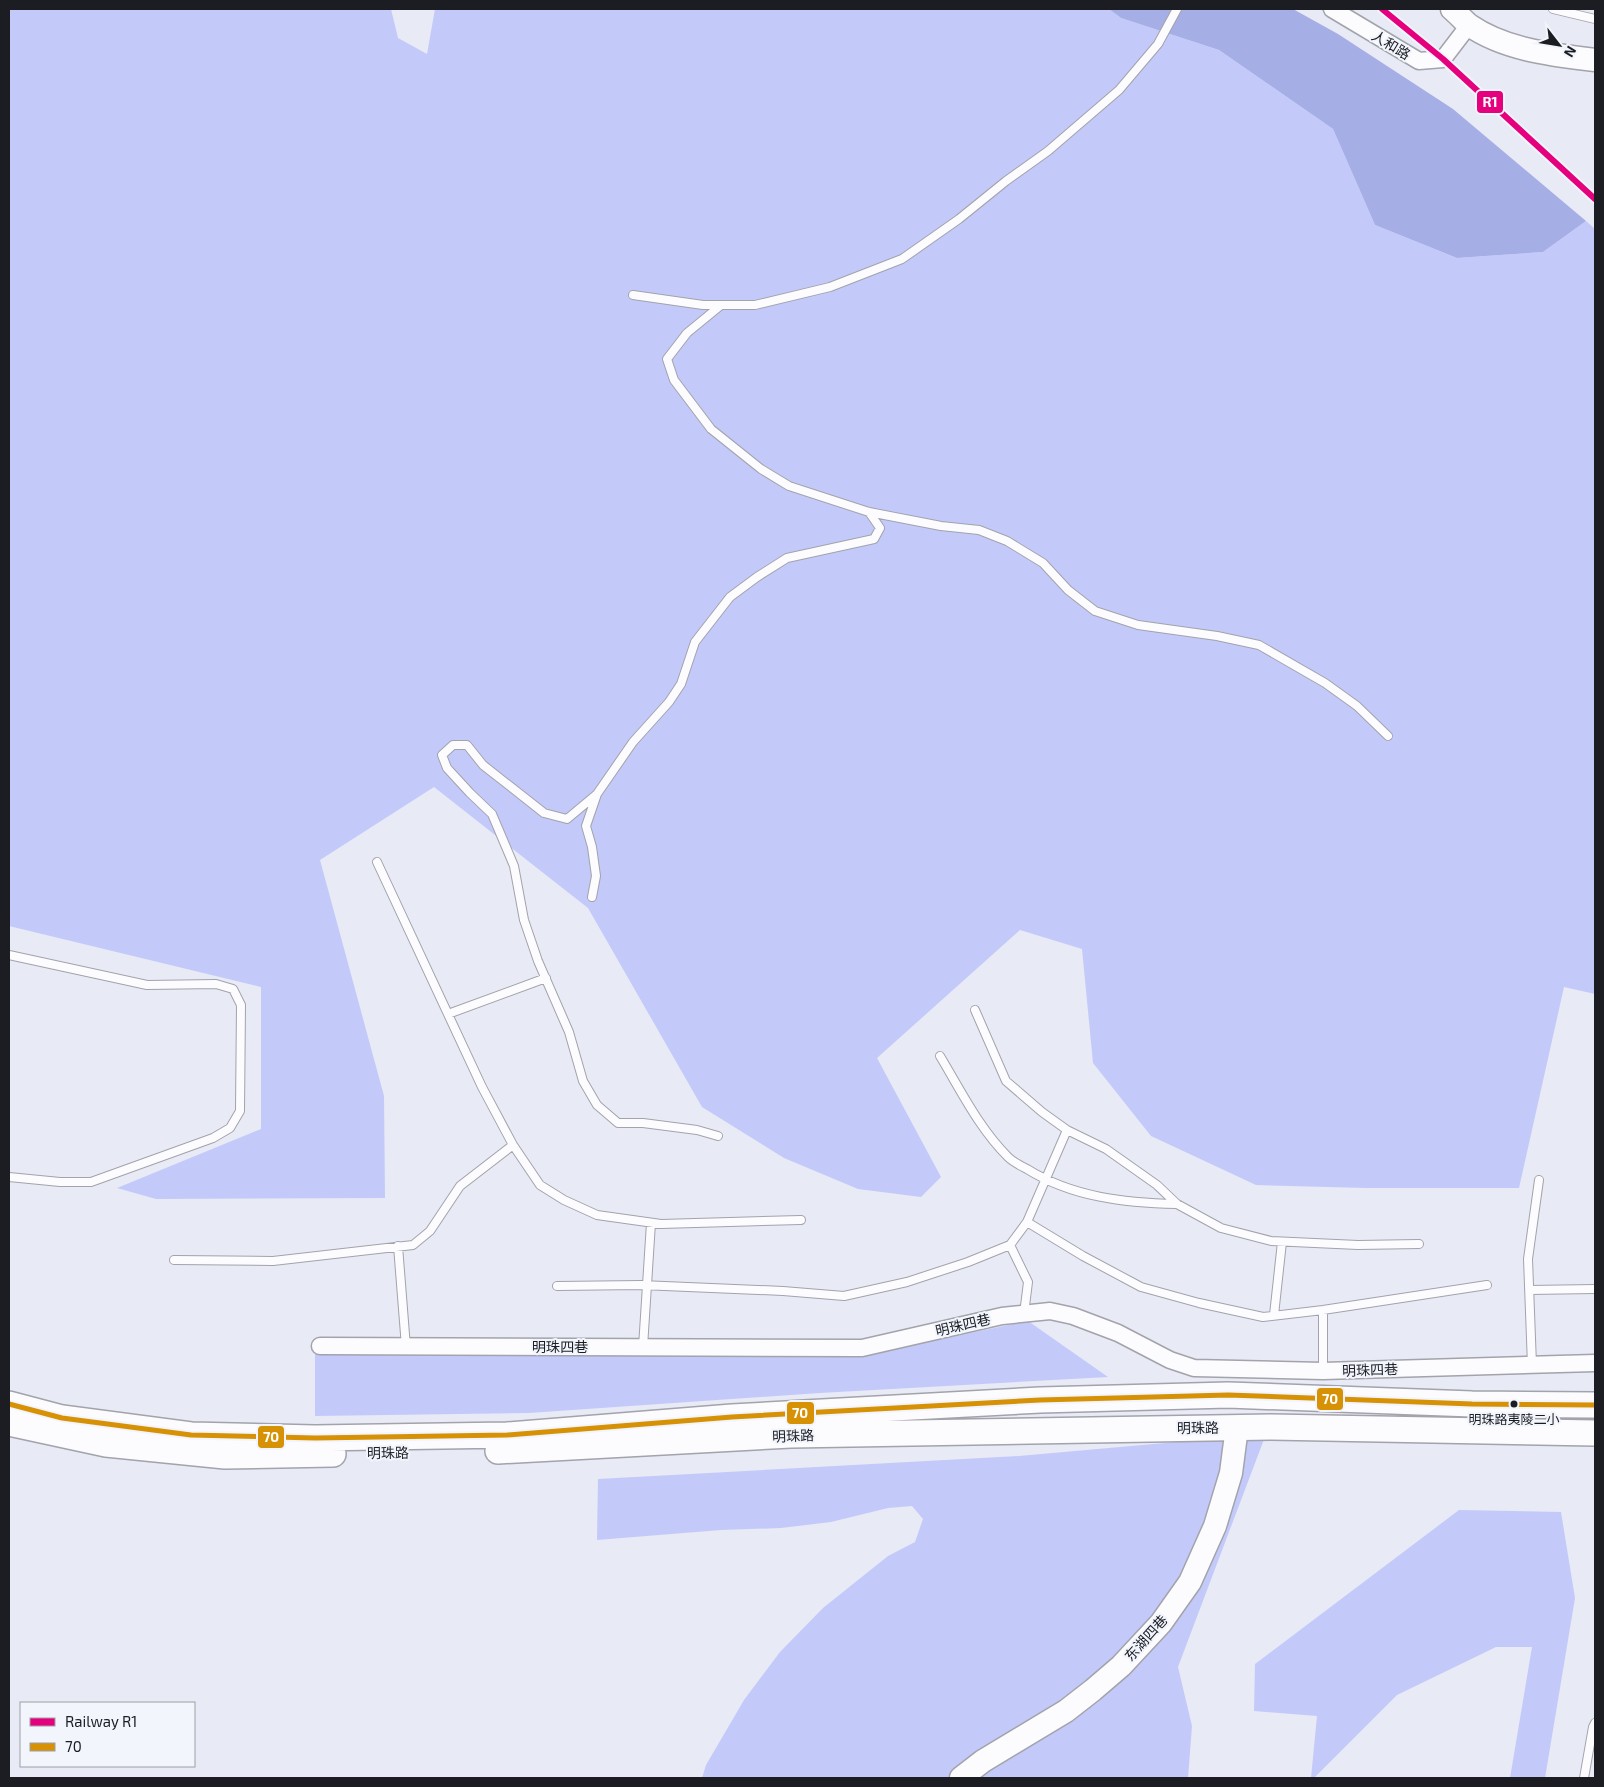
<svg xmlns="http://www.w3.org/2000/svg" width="1604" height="1787" viewBox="0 0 1604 1787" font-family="'Exo 2','Noto Sans SC',sans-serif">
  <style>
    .forest { fill: #c3cafa }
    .water { fill: #a6aee6 }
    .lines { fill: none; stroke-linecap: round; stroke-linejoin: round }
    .lane-casing { stroke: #a2a3ab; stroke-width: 10 }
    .street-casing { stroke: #a2a3ab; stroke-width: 19 }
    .secondary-casing { stroke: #a2a3ab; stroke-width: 25 }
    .primary-casing { stroke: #a2a3ab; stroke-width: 28 }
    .lane { stroke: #fcfcfe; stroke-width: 8 }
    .street { stroke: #fcfcfe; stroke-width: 16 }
    .secondary { stroke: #fcfcfe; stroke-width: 22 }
    .primary { stroke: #fcfcfe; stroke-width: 25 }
    .bus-1-casing { stroke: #f3f5fd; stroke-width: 9 }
    .bus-1 { stroke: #d69105; stroke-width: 5 }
    .rail-1-casing { stroke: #f3f5fd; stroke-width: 10 }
    .rail-1 { stroke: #e5007d; stroke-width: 6 }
    .bus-dot { fill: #1b1d23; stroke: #f3f5fd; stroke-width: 2 }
    .labels { text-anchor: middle; stroke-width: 4; stroke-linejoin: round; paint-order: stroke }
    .bus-label { font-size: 13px; fill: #1b1d23; stroke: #f3f5fd }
    .street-label { font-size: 14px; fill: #1b1d23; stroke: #f3f5fd }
    .line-badge { stroke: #f3f5fd; stroke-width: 2 }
    .badge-label { font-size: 14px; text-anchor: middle; font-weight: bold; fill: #fff }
  </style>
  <rect width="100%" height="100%" fill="#e8eaf5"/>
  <path class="forest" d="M 9,9 L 391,9 L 398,38 L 427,54 L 435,9 L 1109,9 L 1121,18 L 1219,50 L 1333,129 L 1375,225 L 1457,258 L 1543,252 L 1586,221 L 1595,229 L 1595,994 L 1564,987 L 1519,1188 L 1366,1188 L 1256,1185 L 1151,1136 L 1093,1063 L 1082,949 L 1020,930 L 877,1058 L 941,1177 L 921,1197 L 858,1189 L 784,1158 L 702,1107 L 588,908 L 434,787 L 320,860 L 384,1096 L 385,1198 L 156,1199 L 117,1188 L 261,1129 L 261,987 L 9,926 Z
    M 1028,1321 L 1108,1377 L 820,1393 L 529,1413 L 315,1416 L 315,1352 L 609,1356 L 861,1356 Z
    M 1266,1434 L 1178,1667 L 1192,1726 L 1188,1778 L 702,1778 L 706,1765 L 744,1700 L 780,1652 L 823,1608 L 888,1556 L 915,1542 L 923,1519 L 912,1506 L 888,1508 L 831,1522 L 781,1528 L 721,1530 L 597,1540 L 598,1479 L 1019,1456 Z
    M 1459,1510 L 1561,1512 L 1575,1598 L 1545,1778 L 1510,1778 L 1532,1647 L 1496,1647 L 1397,1695 L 1314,1778 L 1311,1778 L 1317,1716 L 1254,1711 L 1255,1664 Z"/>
  <path class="water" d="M 1109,9 L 1293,9 L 1338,34 L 1453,109 L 1586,221 L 1543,252 L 1457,258 L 1375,225 L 1333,129 L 1219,50 L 1121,18 Z"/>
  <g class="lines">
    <defs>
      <path id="lane" d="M 1553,9 L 1595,19
        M 633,295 L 703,305 L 755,305 L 830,287 L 902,259 L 959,219 L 1006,181 L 1048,151 L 1119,90 L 1158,44 L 1177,9
        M 720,306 L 687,333 L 667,359 L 674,380 L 711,429 L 761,469 L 789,486 L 869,512 L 941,526 L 979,530 L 1007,541 L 1043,563 L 1068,590 L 1095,611 L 1138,625 L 1217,636 L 1259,645 L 1325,683 L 1357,706 L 1388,736
        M 597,794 L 567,819 L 544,813 L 483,765 L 467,745 L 453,745 L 442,755 L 447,768 L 470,793 L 492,814 L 514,866 L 524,920 L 538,961 L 569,1032 L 583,1081 L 597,1105 L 618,1123 L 643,1123 L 697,1130 L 718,1136
        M 377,862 L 482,1087 L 513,1145 L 540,1185 L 564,1200 L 597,1215 L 661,1224 L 801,1220
        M 592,897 L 596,876 L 592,847 L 586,826 L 597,794 L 633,742 L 669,702 L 681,684 L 695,642 L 730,597 L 757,577 L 787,558 L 874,539 L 880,528 L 869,512
        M 9,955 L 147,985 L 216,984 L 233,989 L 241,1005 L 240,1111 L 230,1128 L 213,1138 L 91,1182 L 60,1182 L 9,1177
        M 975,1010 L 1006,1081 L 1042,1112 L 1067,1130 L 1106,1149 L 1157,1185 L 1177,1204 L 1221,1228 L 1271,1241 L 1358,1245 L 1419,1244
        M 448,1014 L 546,978
        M 940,1056 C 961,1091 979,1128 1008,1157 C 1013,1162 1021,1166 1027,1169 C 1072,1197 1125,1203 1177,1204
        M 1027,1222 L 1083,1256 L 1141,1287 L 1199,1303 L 1263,1317 L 1323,1310 L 1487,1285
        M 1010,1245 L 1028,1282 L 1024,1314
        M 398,1246 L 406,1347
        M 174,1260 L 273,1261 L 413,1245 L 430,1231 L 460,1186 L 513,1145
        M 557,1286 L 641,1285 L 783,1291 L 844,1296 L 907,1282 L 968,1262 L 1010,1245 L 1027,1222 L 1067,1130
        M 1529,1290 L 1595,1289
        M 1274,1315 L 1282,1242
        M 643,1347 L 651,1223
        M 1532,1365 L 1528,1259 L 1539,1180
        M 1323,1371 L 1323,1310
        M 1584,1778 L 1593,1727 L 1595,1723"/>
      <path id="street" d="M 1332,9 L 1419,61 L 1443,59 L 1469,25
        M 320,1346 L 862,1348 L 1002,1316 L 1050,1311 L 1073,1316 L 1118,1333 L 1170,1360 L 1194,1368 L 1323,1371 L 1595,1363"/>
      <path id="secondary" d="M 1452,9 C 1458,14 1463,20 1469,25 C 1505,50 1553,55 1595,60
        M 961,1778 L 983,1761 L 1066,1711 L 1093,1690 L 1121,1666 L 1161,1623 L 1190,1582 L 1215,1526 L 1231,1473 L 1237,1427"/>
      <path id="primary" d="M 9,1404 L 62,1418 L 191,1435 L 315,1438 L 507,1435 L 732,1417 L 1040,1400 L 1228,1395 L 1472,1404 L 1595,1405
        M 9,1423 L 106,1444 L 225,1456 L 333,1454
        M 498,1451 L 791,1435 L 1271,1427 L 1595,1433"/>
    </defs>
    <use href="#lane" class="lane-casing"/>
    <use href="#street" class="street-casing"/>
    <use href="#secondary" class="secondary-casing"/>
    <use href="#primary" class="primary-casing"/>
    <use href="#lane" class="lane"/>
    <use href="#street" class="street"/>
    <use href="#secondary" class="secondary"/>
    <use href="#primary" class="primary"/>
    <defs>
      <path id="bus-1" d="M 9,1404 L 62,1418 L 191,1435 L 315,1438 L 507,1435 L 732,1417 L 1040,1400 L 1228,1395 L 1472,1404 L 1595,1405"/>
    </defs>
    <use href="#bus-1" class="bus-1-casing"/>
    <use href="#bus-1" class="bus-1"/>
    <defs>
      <path id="rail-1" d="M 1382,9 L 1443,59 L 1595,199"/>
    </defs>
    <use href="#rail-1" class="rail-1-casing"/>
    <use href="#rail-1" class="rail-1"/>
  </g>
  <circle class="bus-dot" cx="1514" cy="1404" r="4.5"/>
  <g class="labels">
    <g class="bus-label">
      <text x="1514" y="1424">明珠路夷陵二小</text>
    </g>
    <g class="street-label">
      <text transform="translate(1391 45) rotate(31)" y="5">人和路</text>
      <text transform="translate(963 1325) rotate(-13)" y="5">明珠四巷</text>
      <text x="560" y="1352">明珠四巷</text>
      <text transform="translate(1370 1370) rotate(-2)" y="5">明珠四巷</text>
      <text transform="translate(1198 1428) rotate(-1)" y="5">明珠路</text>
      <text transform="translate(793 1436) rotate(-2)" y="5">明珠路</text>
      <text transform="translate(388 1453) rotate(-1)" y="5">明珠路</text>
      <text transform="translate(1146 1638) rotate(-48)" y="5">东湖四巷</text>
    </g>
  </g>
  <g class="line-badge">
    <rect x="1476" y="90" width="28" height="24" rx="5" fill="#e5007d"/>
    <rect x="1316" y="1387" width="28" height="24" rx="5" fill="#d69105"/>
    <rect x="786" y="1401" width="29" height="24" rx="5" fill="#d69105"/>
    <rect x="257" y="1425" width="28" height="24" rx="5" fill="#d69105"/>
  </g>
  <g class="badge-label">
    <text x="1490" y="107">R1</text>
    <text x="1330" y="1404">70</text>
    <text x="800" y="1418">70</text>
    <text x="271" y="1442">70</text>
  </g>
  <rect width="1604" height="1787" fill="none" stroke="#1b1d23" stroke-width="20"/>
  <rect x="20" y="1702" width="175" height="65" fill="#f3f5fd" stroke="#9d9fa6"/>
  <rect x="30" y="1718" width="25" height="8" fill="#e5007d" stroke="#9d9fa6"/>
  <text x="65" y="1727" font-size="15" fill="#1b1d23">Railway R1</text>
  <rect x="30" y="1743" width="25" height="8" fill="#d69105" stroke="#9d9fa6"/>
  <text x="65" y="1752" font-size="15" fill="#1b1d23">70</text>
  <g transform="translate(1559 45) rotate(121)" stroke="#f3f5fd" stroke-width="4" paint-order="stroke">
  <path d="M0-4L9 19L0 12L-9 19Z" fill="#1b1d23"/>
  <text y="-8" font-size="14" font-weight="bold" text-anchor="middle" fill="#1b1d23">N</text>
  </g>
</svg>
